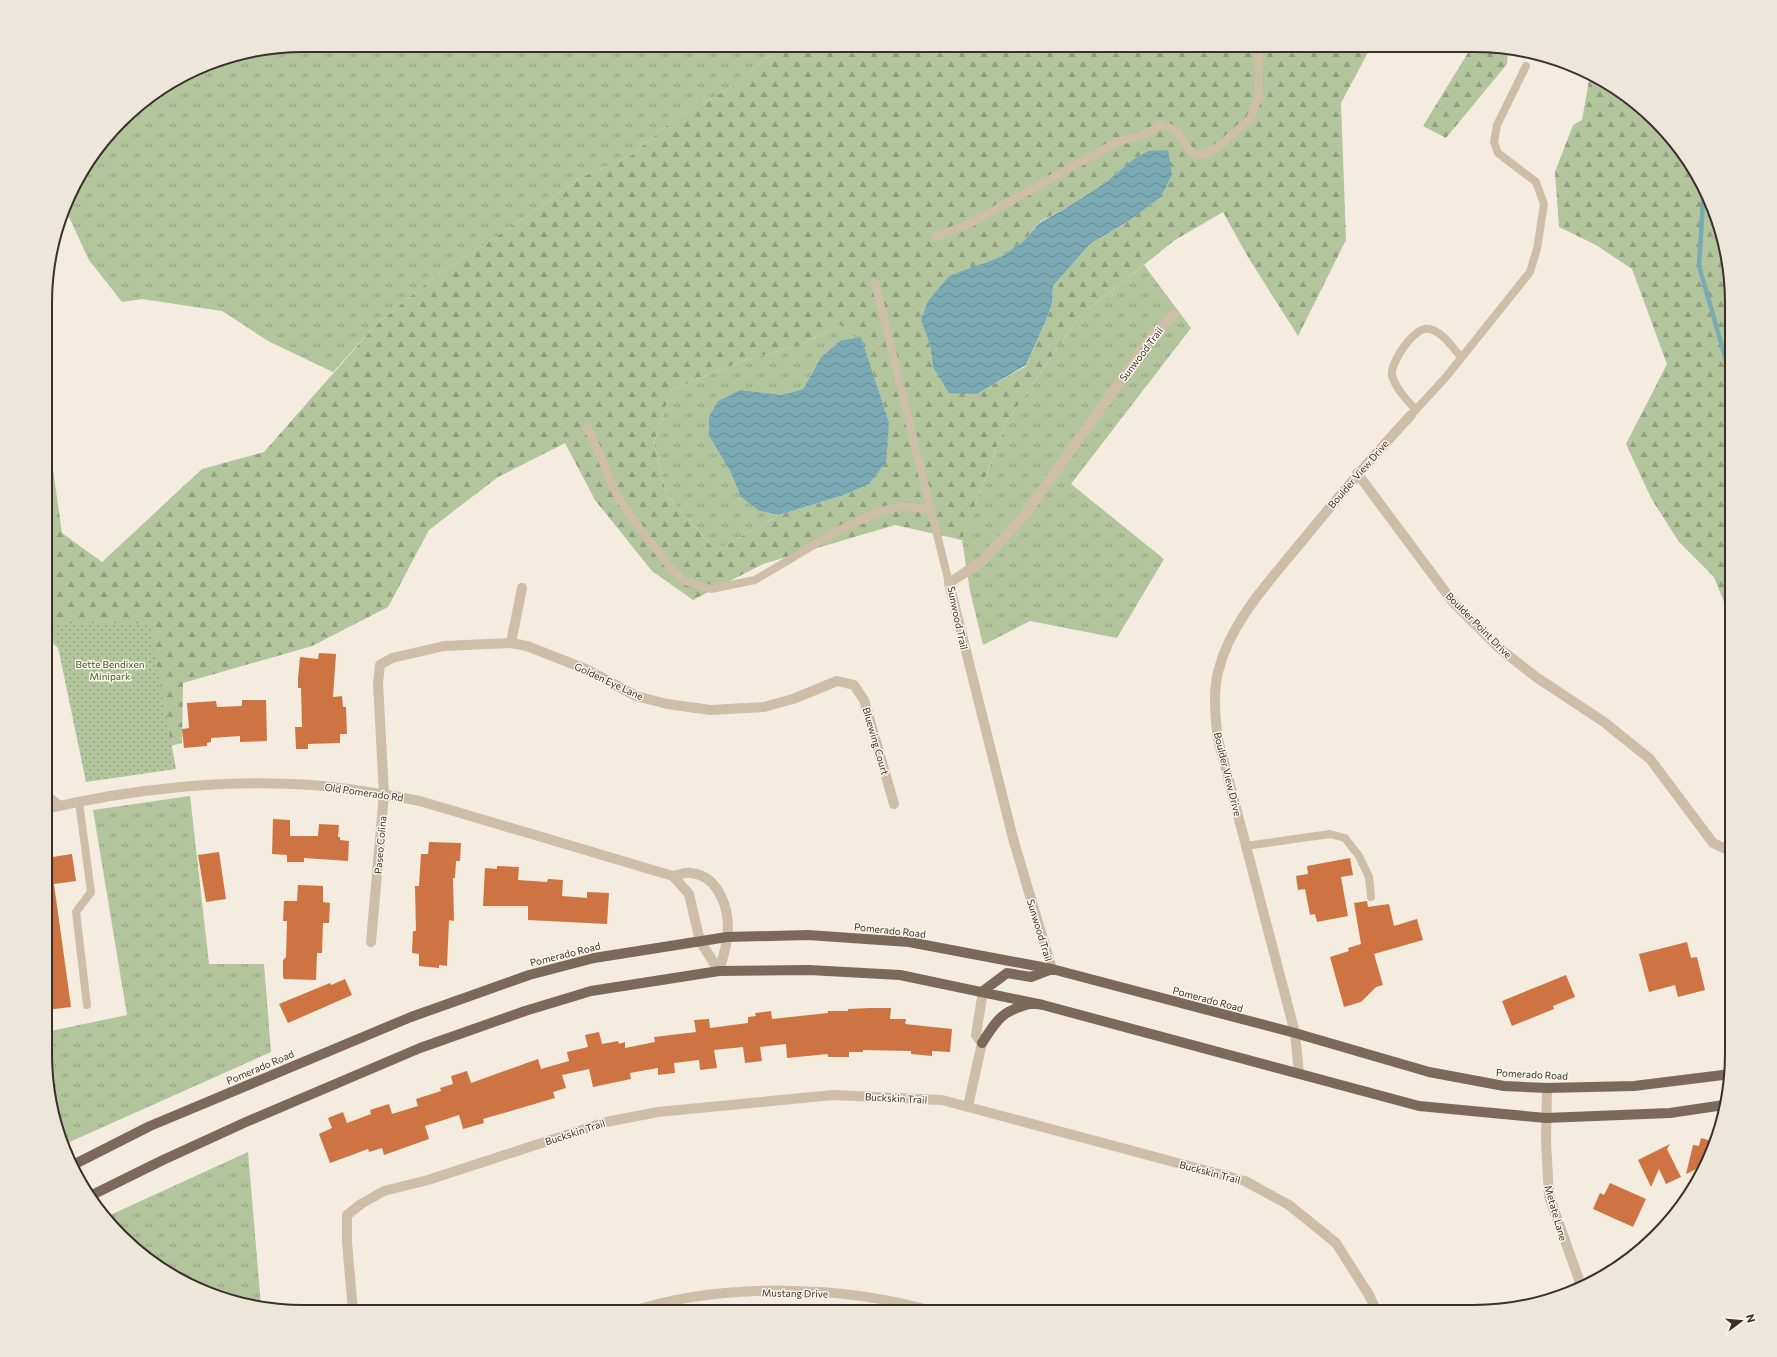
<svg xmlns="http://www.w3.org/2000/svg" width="1777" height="1357" viewBox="0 0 1777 1357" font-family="Commissioner,sans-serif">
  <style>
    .grass { fill: url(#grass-tufts) }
    .forest { fill: url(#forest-firs); fill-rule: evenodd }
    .park { fill: url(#park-dots) }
    .water { fill: url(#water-waves) }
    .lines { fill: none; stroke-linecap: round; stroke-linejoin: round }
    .stream { stroke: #7aabb4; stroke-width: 4.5 }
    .building { fill: #ce7442 }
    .service { stroke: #cebea8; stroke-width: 8 }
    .minor { stroke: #cebea8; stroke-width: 10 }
    .tertiary { stroke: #cebea8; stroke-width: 10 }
    .primary { stroke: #7d6959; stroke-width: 10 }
    .labels { text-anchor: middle; stroke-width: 3; stroke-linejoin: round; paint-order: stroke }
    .street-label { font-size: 10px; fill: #3a3029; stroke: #fbf6eb }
    .park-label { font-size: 10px; fill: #435a2b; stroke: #fbf6eb }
    .rim { fill: none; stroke: #3a3029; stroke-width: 2 }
  </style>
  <defs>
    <pattern id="grass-tufts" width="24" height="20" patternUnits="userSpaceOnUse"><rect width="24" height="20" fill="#b2c59c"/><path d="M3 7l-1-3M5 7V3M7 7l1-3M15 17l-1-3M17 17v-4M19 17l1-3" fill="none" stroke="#92a07f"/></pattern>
    <pattern id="forest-firs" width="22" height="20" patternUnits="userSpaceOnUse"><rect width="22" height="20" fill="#b2c59c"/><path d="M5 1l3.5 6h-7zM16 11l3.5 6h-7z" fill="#92a07f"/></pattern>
    <pattern id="park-dots" width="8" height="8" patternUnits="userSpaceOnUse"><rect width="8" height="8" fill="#b2c59c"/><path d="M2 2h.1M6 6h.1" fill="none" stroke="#92a07f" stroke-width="1.8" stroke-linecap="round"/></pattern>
    <pattern id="water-waves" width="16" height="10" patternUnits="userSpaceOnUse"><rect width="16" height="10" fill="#7aabb4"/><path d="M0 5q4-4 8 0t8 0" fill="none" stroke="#658c92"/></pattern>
  </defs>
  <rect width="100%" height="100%" fill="#f4ecde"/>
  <path class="grass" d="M 303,45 L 788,45 L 762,61 L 737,84 L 676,118 L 632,155 L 580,178 L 535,211 L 429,281 L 374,327 L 333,372 L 270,342 L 222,311 L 142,299 L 122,302 L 89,260 L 69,217 L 66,215 L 79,174 L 133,109 L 220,59 Z
    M 1144,265 L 1191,328 L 1071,484 L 1164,559 L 1117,638 L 1030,621 L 983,645 L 970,591 L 962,540 L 1006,422 L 1080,316 Z
    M 840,325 L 861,337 L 841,340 L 821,357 L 803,389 L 782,395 L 741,390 L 709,436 L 730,471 L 741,497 L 759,511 L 779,515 L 716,551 L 667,495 L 654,443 L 671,390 L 745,360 L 801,345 Z
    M 190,796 L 209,964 L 264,964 L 271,1052 L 65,1144 L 46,1071 L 46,1032 L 127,1015 L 93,810 Z
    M 248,1152 L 261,1306 L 204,1292 L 133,1248 L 108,1216 Z"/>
  <path class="forest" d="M 788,45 L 1372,45 L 1341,103 L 1346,240 L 1298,336 L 1248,257 L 1223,212 L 1175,240 L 1080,316 L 1006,422 L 962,540 L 895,525 L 763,564 L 693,600 L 652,571 L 595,500 L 565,443 L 498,477 L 429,530 L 388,607 L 312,646 L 183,683 L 182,743 L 98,764 L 83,671 L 46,637 L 47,427 L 62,533 L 102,562 L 202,469 L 264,452 L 374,327 L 429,281 L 535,211 L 580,178 L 632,155 L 676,118 L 737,84 L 762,61 ZM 1148,151 L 1160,198 L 1130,220 L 1090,244 L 1053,286 L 1052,303 L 1047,318 L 1026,366 L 977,394 L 933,367 L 930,345 L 921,320 L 982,263 L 1002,256 L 1025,240 L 1039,222 L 1066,208 L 1105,183 L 1132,160 ZM 840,325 L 861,337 L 889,422 L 885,462 L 869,484 L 844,495 L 779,515 L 716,551 L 667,495 L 654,443 L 671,390 L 745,360 L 801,345 Z
    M 1472,46 L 1491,46 L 1508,50 L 1507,64 L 1446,138 L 1423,126 Z
    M 1590,75 L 1644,109 L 1706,189 L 1723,236 L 1732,302 L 1732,622 L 1714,577 L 1679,542 L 1651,498 L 1626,444 L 1667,364 L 1632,269 L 1596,245 L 1559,227 L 1555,172 L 1573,125 L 1582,120 Z"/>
  <path class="park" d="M 53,623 L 149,623 L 176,769 L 86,782 Z"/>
  <path class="water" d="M 1168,150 L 1172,175 L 1160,198 L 1130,220 L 1090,244 L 1053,286 L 1052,303 L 1047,318 L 1026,365 L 977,394 L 949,393 L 933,367 L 930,345 L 921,320 L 928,301 L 949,276 L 1002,256 L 1025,240 L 1039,223 L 1066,208 L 1105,183 L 1132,160 L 1148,151 Z
    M 861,337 L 889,422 L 886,462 L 869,484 L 844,495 L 779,515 L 759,511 L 741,497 L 730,471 L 709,436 L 709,417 L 718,401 L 741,390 L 782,395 L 803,389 L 821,357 L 841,340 Z"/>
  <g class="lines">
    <path class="stream" d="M 1704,186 L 1699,266 L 1732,381"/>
  </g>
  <path class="building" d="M 319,653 L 336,654 L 333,697 L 342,696 L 343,707 L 346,707 L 347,734 L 340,734 L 340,743 L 308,744 L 308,749 L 296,749 L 295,727 L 302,727 L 301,688 L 298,688 L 298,679 L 300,657 L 318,659 Z
    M 242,700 L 266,700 L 267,741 L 240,742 L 240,736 L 211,738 L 211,742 L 207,743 L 207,746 L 184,748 L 182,729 L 189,728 L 187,703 L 216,701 L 217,707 L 242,706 Z
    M 273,819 L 290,820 L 290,836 L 318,836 L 319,824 L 339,825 L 338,837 L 340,837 L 340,840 L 349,841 L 348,861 L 304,858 L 304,862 L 287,862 L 287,855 L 272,854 Z
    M 429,842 L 461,843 L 460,861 L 456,861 L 455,878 L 453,878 L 454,921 L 449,920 L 447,966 L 439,965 L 439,968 L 419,966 L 419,954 L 412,953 L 413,931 L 416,931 L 415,886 L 419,886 L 421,854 L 428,854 Z
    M 219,852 L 226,899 L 206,902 L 198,855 Z
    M 72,854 L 76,881 L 54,884 L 71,1007 L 46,1010 L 46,858 Z
    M 1350,858 L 1353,875 L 1341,877 L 1348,916 L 1317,922 L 1315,914 L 1310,915 L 1305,889 L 1298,890 L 1296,876 L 1308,874 L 1307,866 Z
    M 497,866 L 519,867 L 518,880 L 547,882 L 548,879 L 563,880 L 562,896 L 587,898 L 587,892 L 609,893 L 607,924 L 528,920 L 528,906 L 483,906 L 485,868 L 497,869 Z
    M 298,885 L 323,886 L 323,902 L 330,903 L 329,923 L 323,923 L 322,953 L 317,953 L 316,980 L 284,979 L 283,976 L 283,960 L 286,957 L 287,921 L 283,921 L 284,901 L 297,901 Z
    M 1367,901 L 1368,907 L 1389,904 L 1394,926 L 1417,919 L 1423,940 L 1374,954 L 1383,985 L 1376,987 L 1361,1002 L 1344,1007 L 1330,957 L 1349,951 L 1348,948 L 1361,944 L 1354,903 Z
    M 1687,942 L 1691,958 L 1697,957 L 1705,990 L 1678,997 L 1675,985 L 1649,992 L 1639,954 Z
    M 1566,975 L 1575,997 L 1553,1006 L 1554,1009 L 1512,1026 L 1502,1001 Z
    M 345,979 L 352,995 L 288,1023 L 279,1004 L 330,983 L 331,985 Z
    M 870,1008 L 891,1008 L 890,1019 L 906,1019 L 905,1024 L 952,1029 L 950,1052 L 932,1051 L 932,1056 L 911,1054 L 911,1051 L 863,1050 L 863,1052 L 849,1052 L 849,1057 L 828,1057 L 828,1054 L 787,1058 L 786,1044 L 760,1047 L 762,1061 L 745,1063 L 743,1047 L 714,1050 L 717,1068 L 700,1070 L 699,1060 L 674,1063 L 675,1073 L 658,1075 L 658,1068 L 630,1073 L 631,1079 L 593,1087 L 589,1069 L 562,1075 L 566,1088 L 553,1092 L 555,1098 L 483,1119 L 484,1123 L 463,1129 L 459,1115 L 425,1126 L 429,1139 L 384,1155 L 382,1148 L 369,1152 L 368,1149 L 330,1163 L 319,1134 L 332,1128 L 328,1118 L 343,1112 L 347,1123 L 371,1114 L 370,1110 L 389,1104 L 392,1114 L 418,1106 L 416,1099 L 441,1091 L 440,1088 L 453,1084 L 451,1076 L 467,1071 L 471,1083 L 538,1059 L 541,1069 L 569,1061 L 567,1052 L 588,1047 L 585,1035 L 599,1032 L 602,1044 L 618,1041 L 619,1044 L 625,1042 L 625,1048 L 655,1042 L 654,1037 L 696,1032 L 694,1020 L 709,1019 L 710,1028 L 748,1023 L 748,1017 L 756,1016 L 755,1013 L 771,1011 L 772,1019 L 828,1013 L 828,1011 L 848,1011 L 848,1009 Z
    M 1701,1138 L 1715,1142 L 1712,1153 L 1705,1165 L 1686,1174 L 1693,1145 L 1699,1146 Z
    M 1670,1144 L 1667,1149 L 1681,1177 L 1666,1184 L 1659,1169 L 1651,1187 L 1638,1160 Z
    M 1610,1183 L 1646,1199 L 1633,1227 L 1593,1209 L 1600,1193 L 1604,1195 Z"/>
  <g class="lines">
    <path class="service" d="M 935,237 L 971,223 L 1117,142 L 1146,134 L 1162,124 L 1177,131 L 1190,151 L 1195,155 L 1206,154 L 1219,146 L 1250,119 L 1259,96 L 1258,45
      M 875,283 L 949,583
      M 1416,410 C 1407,400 1395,388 1392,375 C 1390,363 1415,325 1429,329 C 1442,331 1453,348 1461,357
      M 1411,415 L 1446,377 L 1530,272 L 1537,249 L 1544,204 L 1536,182 L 1498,153 L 1494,142 L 1497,125 L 1526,66
      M 587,428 C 600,450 606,475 619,498 C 633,523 657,549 674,572 L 685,581 L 711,589 L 755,580 L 839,530 L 881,511 L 903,506 L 932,510
      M 46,794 L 60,805
      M 79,802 L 91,892 L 76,912 L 87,1005
      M 1245,846 L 1330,834 L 1345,838 L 1359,856 L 1369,877 L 1371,897"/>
    <path class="minor" d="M 1357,473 L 1453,602 L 1499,648 L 1536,677 L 1604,722 L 1650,759 L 1713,843 L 1728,850 L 1732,849
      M 511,643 L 522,588
      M 371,942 L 384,794 L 378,683 L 380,665 L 392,658 L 444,646 L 511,643 L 527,646 L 588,670 L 636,696 L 667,704 L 711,710 L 764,707 L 793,699 L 837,681 L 854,685 L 864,700 L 894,804
      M 1052,969 L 1014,842 L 949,583 L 981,562 L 1023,517 L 1154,334 L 1174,314
      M 1299,1073 L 1295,1033 L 1218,739 C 1215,718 1213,693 1218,672 C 1230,623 1267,584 1298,546 C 1335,501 1372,457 1411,415
      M 968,1106 L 982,1043 L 976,1035 L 983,991
      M 353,1311 L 347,1242 L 347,1215 L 361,1204 L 384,1191 L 428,1180 L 606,1122 L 658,1112 L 833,1095 L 942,1100 L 1245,1181 L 1289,1205 L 1336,1243 L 1369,1295 L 1377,1312
      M 630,1312 C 721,1282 845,1285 935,1312"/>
    <path class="tertiary" d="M 46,809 C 130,789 226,779 312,785 C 348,788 384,794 420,801 L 673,876 C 678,875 685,872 691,873 C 720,876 731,912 727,938 C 726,949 722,960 719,971
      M 673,876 L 689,894 L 700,941 L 719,971
      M 1547,1088 L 1546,1142 L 1549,1196 L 1582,1288"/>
    <path class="primary" d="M 983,991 L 1007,973 L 1031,977 L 1052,969
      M 982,1043 C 999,1017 1002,1011 1033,1003
      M 71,1166 L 150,1126 L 411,1017 L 529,975 L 594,958 L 727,937 L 808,935 L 909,942 L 1052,969 L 1295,1033 L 1429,1072 L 1504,1086 L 1547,1088 L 1634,1086 L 1731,1074
      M 92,1195 L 163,1160 L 246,1122 L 420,1048 L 525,1011 L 591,991 L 719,971 L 809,970 L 900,975 L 1043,1005 L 1419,1106 L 1546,1118 L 1670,1113 L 1724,1105"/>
  </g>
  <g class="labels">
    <g class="street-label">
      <text transform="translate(1141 354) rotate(-53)" y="4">Sunwood Trail</text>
      <text transform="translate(1358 474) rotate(-49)" y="4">Boulder View Drive</text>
      <text transform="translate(958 618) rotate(78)" y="4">Sunwood Trail</text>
      <text transform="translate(1479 625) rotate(45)" y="4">Boulder Point Drive</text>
      <text transform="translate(609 681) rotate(25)" y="4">Golden Eye Lane</text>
      <text transform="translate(876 741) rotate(74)" y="4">Bluewing Court</text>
      <text transform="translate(1228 774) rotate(76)" y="4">Boulder View Drive</text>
      <text transform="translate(364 792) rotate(8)" y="4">Old Pomerado Rd</text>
      <text transform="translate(380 845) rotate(-85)" y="4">Paseo Colina</text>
      <text transform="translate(890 930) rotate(6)" y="4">Pomerado Road</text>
      <text transform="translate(1040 930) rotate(73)" y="4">Sunwood Trail</text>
      <text transform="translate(565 954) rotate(-14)" y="4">Pomerado Road</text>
      <text transform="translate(1208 999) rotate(15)" y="4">Pomerado Road</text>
      <text transform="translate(260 1067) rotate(-23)" y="4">Pomerado Road</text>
      <text transform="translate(1532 1074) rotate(3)" y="4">Pomerado Road</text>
      <text transform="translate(896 1098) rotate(3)" y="4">Buckskin Trail</text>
      <text transform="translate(575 1132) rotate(-18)" y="4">Buckskin Trail</text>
      <text transform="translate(1210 1172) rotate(15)" y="4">Buckskin Trail</text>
      <text transform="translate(1556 1213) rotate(74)" y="4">Metate Lane</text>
      <text transform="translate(795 1293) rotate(1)" y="4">Mustang Drive</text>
    </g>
    <g class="park-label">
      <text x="110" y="668">Bette Bendixen<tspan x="110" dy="12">Minipark</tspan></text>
    </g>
  </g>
  <path d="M0 0H1777V1357H0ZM303 52H1474A251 251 0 0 1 1725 303V1054A251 251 0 0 1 1474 1305H303A251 251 0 0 1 52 1054V303A251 251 0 0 1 303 52Z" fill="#ece6db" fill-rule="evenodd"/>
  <path class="rim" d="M303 52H1474A251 251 0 0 1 1725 303V1054A251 251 0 0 1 1474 1305H303A251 251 0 0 1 52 1054V303A251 251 0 0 1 303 52Z"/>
  <g transform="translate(1741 1321) rotate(74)" stroke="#fbf6eb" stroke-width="3" paint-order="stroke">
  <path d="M0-3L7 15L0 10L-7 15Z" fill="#3a3029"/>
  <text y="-6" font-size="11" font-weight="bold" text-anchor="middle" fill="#3a3029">N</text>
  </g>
</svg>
